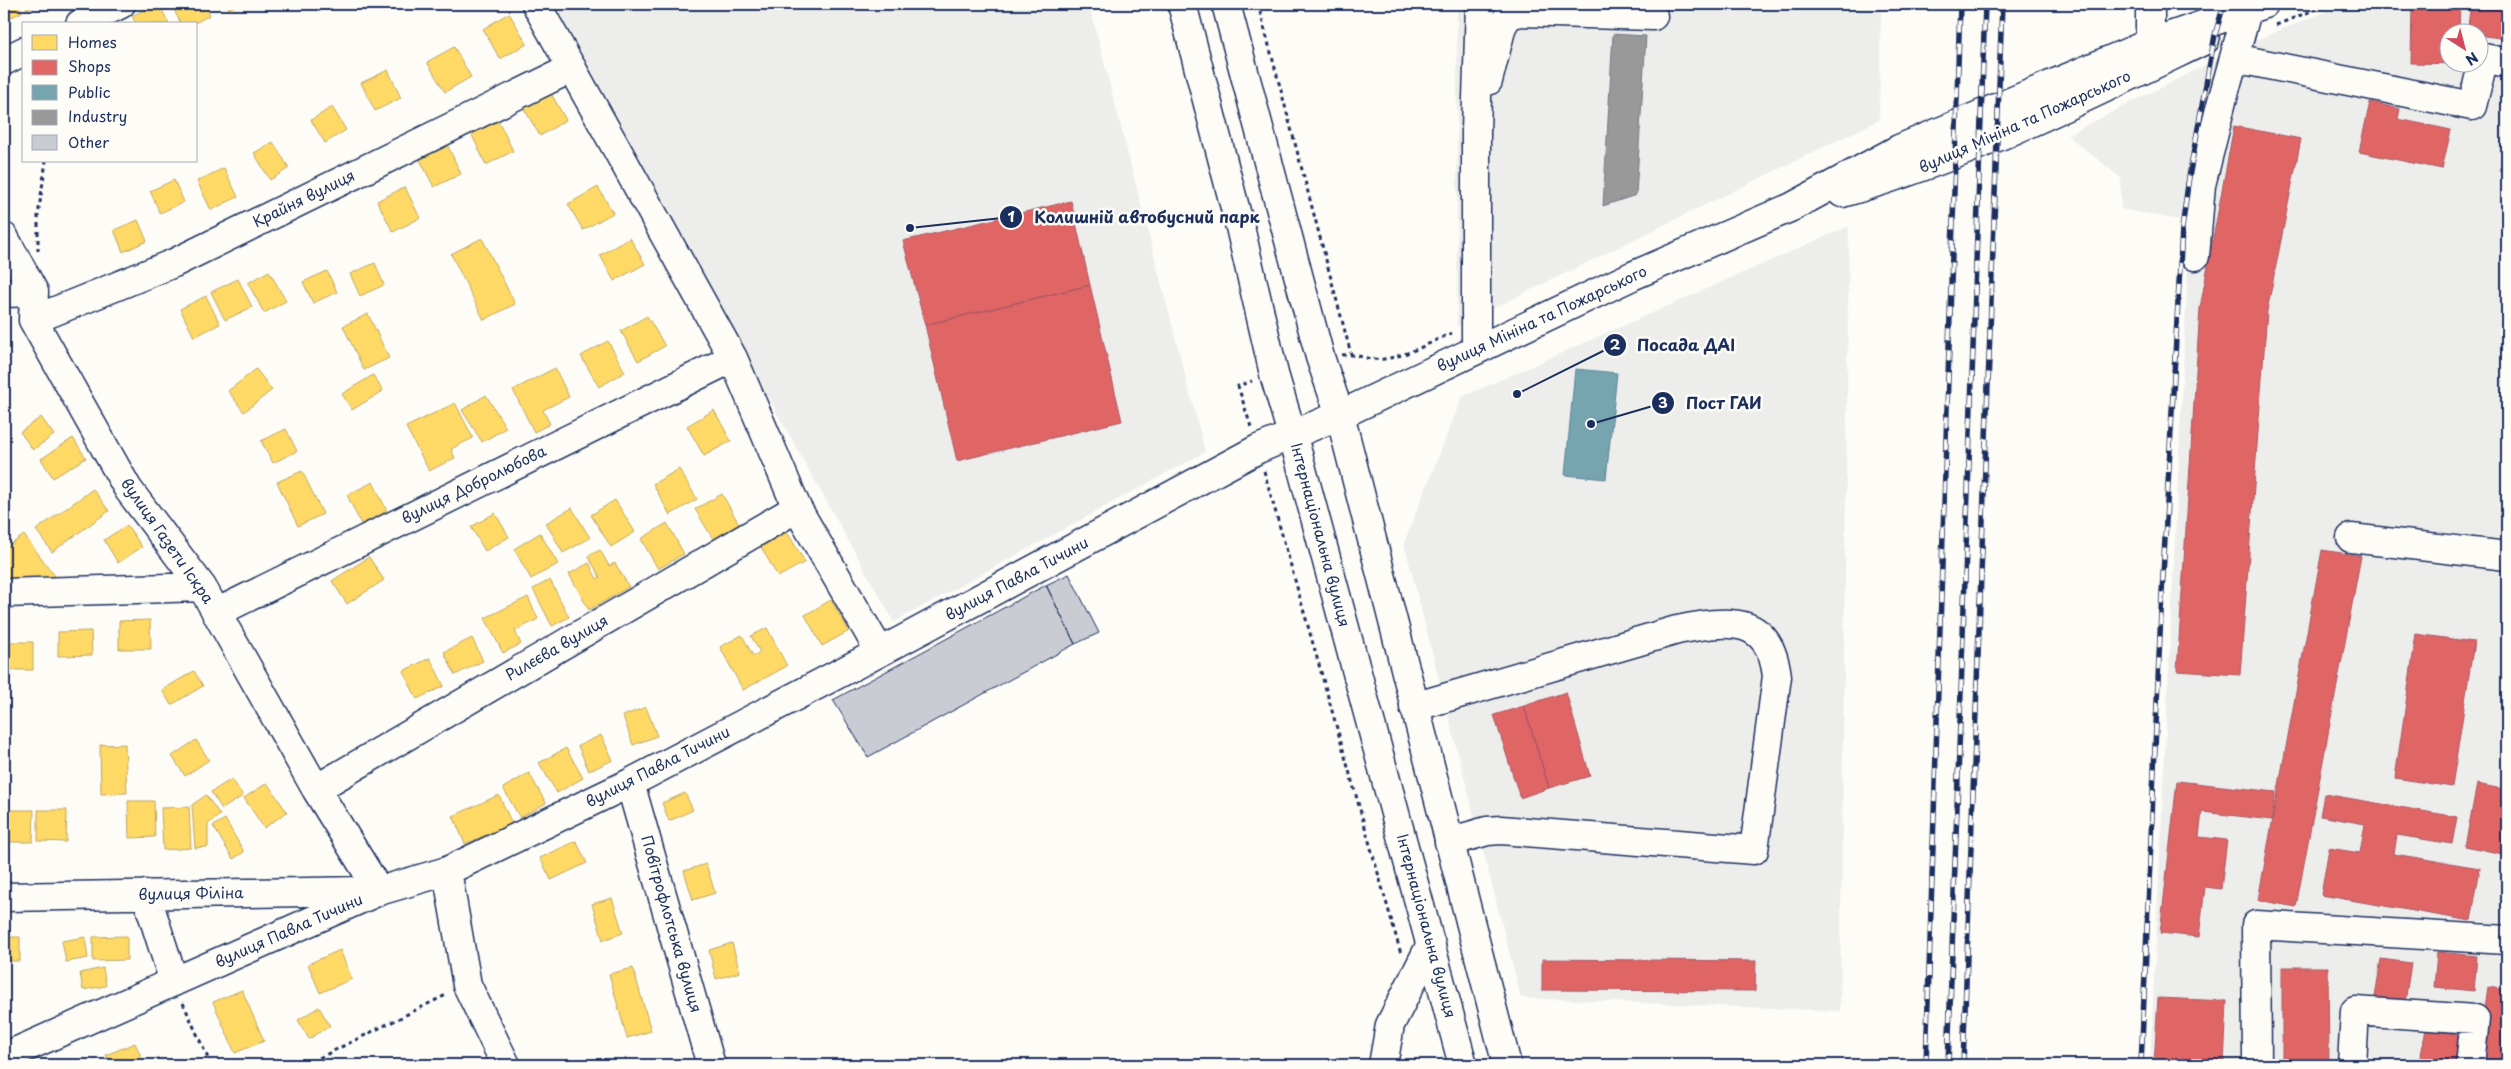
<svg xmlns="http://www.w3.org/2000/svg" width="2511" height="1069" viewBox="0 0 2511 1069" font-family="'Playpen Sans',sans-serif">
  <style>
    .built { fill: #edeeec; fill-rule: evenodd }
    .homes { fill: #ffd966; stroke: #bba664 }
    .shops { fill: #e06666; stroke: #a55664 }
    .public { fill: #76a5af; stroke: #5b8297 }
    .industry { fill: #999; stroke: #737987 }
    .building { fill: #c9ccd3; stroke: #1b2f5e }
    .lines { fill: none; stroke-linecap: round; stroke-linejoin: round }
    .minor-casing { stroke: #1b2f5e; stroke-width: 31 }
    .major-casing { stroke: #1b2f5e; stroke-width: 31 }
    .path { stroke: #1b2f5e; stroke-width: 3; stroke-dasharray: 4 4; stroke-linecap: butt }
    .minor { stroke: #fdfcf7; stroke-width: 28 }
    .major { stroke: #fdfcf7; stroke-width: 28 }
    .rail-casing { stroke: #1b2f5e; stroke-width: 5.5 }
    .rail { stroke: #fdfcf7; stroke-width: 4; stroke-dasharray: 11; stroke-linecap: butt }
    .labels { text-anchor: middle; stroke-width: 5; stroke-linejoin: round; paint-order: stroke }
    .street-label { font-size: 15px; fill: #1b2f5e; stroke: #fdfcf7 }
    .leader { fill: none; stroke: #1b2f5e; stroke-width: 2 }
    .callout-dot { fill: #1b2f5e; stroke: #fdfcf7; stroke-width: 2 }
    .mark-label { font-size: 15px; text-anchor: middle; font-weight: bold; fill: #fff }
    .callout-label { font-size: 16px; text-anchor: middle; font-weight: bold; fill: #1b2f5e; stroke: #fdfcf7; stroke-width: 5; stroke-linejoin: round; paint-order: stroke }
  </style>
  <rect width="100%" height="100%" fill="#fdfcf7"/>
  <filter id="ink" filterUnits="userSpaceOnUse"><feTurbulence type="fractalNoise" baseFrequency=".02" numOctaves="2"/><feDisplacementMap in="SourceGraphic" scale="10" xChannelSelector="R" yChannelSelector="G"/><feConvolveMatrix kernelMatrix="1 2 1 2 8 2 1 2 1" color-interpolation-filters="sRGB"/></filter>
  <g filter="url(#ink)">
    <path class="built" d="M 548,4 L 1089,4 L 1205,452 L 894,622 Z
      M 1454,4 L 1881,4 L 1879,120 L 1457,326 L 1457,7 Z
      M 2345,4 L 2507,4 L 2507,1065 L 2150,1065 L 2190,222 L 2121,209 L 2121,178 L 2067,135 L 2251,42 ZM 2448,32 L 2478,32 L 2478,62 L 2448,62 Z
      M 1849,226 L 1840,1011 L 1521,998 L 1404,543 L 1462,397 Z"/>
    <path class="homes" d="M 4,4 L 18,4 L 22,12 L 4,21 Z
      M 25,4 L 38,4 L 27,9 Z
      M 156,4 L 159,4 L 169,24 L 136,24 L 132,16 Z
      M 171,4 L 205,4 L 210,15 L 193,24 L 181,24 Z
      M 227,4 L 239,4 L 229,9 Z
      M 509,13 L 527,44 L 500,59 L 483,29 Z
      M 454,47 L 471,77 L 445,92 L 427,62 Z
      M 388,70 L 401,98 L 375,111 L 361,83 Z
      M 549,90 L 566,120 L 540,136 L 522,105 Z
      M 332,107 L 346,130 L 325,143 L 311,120 Z
      M 498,120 L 513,151 L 486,165 L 471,133 Z
      M 273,142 L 289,168 L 270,180 L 254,153 Z
      M 446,142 L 461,174 L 434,187 L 418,156 Z
      M 224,168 L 238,197 L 211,210 L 197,181 Z
      M 174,180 L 184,202 L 160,213 L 150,191 Z
      M 405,187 L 420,218 L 393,232 L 377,201 Z
      M 598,187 L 613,213 L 583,230 L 568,204 Z
      M 138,220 L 147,241 L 123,252 L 114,230 Z
      M 482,238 L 515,304 L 484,320 L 451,254 Z
      M 630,238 L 645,264 L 614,281 L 600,255 Z
      M 375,263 L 384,285 L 360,296 L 350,274 Z
      M 269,271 L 286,301 L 264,313 L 248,283 Z
      M 327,271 L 337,292 L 313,303 L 303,282 Z
      M 238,279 L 252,307 L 225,320 L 211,292 Z
      M 206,296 L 220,324 L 194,337 L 180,309 Z
      M 368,314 L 389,358 L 364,370 L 343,326 Z
      M 647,316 L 665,346 L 638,361 L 621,331 Z
      M 608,341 L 625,372 L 599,387 L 581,356 Z
      M 555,368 L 569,397 L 543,410 L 550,424 L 534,432 L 513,390 Z
      M 256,369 L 272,390 L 244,412 L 228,391 Z
      M 373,375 L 383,391 L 352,410 L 342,394 Z
      M 486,395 L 506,428 L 482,442 L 462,410 Z
      M 455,403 L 473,438 L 451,449 L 455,458 L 429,471 L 406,427 Z
      M 714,410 L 731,441 L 704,456 L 687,426 Z
      M 41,417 L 54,435 L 33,450 L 20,432 Z
      M 286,429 L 297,451 L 273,463 L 261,441 Z
      M 73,438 L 86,458 L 53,478 L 41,459 Z
      M 679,469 L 697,499 L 670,515 L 653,484 Z
      M 302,471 L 323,514 L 298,526 L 277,482 Z
      M 373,482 L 387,511 L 361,524 L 347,495 Z
      M 93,489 L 109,511 L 52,552 L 36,530 Z
      M 722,494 L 739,524 L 713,539 L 695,509 Z
      M 615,500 L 635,532 L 611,547 L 591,515 Z
      M 572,508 L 590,538 L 563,553 L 546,523 Z
      M 495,513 L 509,537 L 485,551 L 471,527 Z
      M 667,523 L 684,554 L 658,569 L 641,539 Z
      M 127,525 L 142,547 L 118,563 L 104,540 Z
      M 787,532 L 805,562 L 778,577 L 761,547 Z
      M 540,533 L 558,564 L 531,579 L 514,549 Z
      M 24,535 L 58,580 L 4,580 L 4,549 Z
      M 600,550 L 609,566 L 615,563 L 629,587 L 589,610 L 569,574 L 589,563 L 597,579 L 600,577 L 588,556 Z
      M 369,557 L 384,580 L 347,604 L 332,581 Z
      M 550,580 L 569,617 L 552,626 L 533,589 Z
      M 528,597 L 538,619 L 515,631 L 521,644 L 503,653 L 485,618 Z
      M 831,600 L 849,631 L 822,646 L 805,615 Z
      M 150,620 L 151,649 L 119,649 L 119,621 Z
      M 767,628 L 787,666 L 743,690 L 720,647 L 742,635 L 753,656 L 760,652 L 751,636 Z
      M 91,631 L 92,655 L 58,656 L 58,632 Z
      M 472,638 L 483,661 L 455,675 L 444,652 Z
      M 4,642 L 33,642 L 33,670 L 4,670 Z
      M 430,658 L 444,686 L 417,699 L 403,671 Z
      M 194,671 L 203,686 L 171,705 L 162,690 Z
      M 646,707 L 657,736 L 633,745 L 623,716 Z
      M 601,735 L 613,760 L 589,771 L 578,746 Z
      M 196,740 L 209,760 L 185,776 L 172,756 Z
      M 125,744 L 127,793 L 101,794 L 100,745 Z
      M 566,748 L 583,778 L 557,793 L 539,763 Z
      M 529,773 L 546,803 L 520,818 L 503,788 Z
      M 232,779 L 243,796 L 222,809 L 211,792 Z
      M 267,783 L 287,812 L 264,828 L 244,798 Z
      M 685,793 L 693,810 L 669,821 L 662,803 Z
      M 206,795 L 220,815 L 208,824 L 208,847 L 195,848 L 192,805 Z
      M 499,795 L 512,824 L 465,844 L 453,816 Z
      M 128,801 L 154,801 L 155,837 L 129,838 Z
      M 189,807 L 191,848 L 163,850 L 161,808 Z
      M 6,810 L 34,810 L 33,842 L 5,842 Z
      M 38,810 L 67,810 L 66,842 L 38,841 Z
      M 225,819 L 244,852 L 233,859 L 213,826 Z
      M 576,841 L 587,863 L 551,880 L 540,858 Z
      M 706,864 L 715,893 L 693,900 L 684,871 Z
      M 612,898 L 623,933 L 603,940 L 592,904 Z
      M 127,936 L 127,960 L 93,961 L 93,937 Z
      M 4,937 L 20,937 L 20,961 L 4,961 Z
      M 85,937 L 88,958 L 66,962 L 62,941 Z
      M 732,943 L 740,972 L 716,979 L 709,950 Z
      M 340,950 L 352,979 L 320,993 L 308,964 Z
      M 103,968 L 106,986 L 83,990 L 80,973 Z
      M 633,968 L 651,1031 L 627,1038 L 609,974 Z
      M 242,990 L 264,1041 L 235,1053 L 213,1002 Z
      M 319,1007 L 330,1026 L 309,1039 L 298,1020 Z
      M 135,1043 L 145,1065 L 111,1065 L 106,1055 Z"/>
    <path class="shops" d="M 2412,4 L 2460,4 L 2459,32 L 2448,32 L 2448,62 L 2459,64 L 2411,63 Z
      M 2471,4 L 2507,4 L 2507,39 L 2478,35 L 2478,32 L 2467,32 Z
      M 2370,102 L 2400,109 L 2398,119 L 2451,130 L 2442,169 L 2359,152 Z
      M 2234,126 L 2301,139 L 2267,311 L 2240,675 L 2177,671 L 2200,308 Z
      M 1071,201 L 1090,285 L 925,325 L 903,241 Z
      M 1090,285 L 1122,421 L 957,461 L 925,325 Z
      M 2322,550 L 2361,556 L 2296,907 L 2258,900 Z
      M 2416,634 L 2474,642 L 2452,787 L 2395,778 Z
      M 1566,692 L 1590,776 L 1549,788 L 1524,706 Z
      M 1524,706 L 1549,788 L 1520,798 L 1494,715 Z
      M 2507,729 L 2507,785 L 2502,785 Z
      M 2177,781 L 2276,792 L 2272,820 L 2202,812 L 2199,837 L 2227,840 L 2221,889 L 2205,887 L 2199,937 L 2160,933 Z
      M 2477,784 L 2507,790 L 2507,855 L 2465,846 Z
      M 2324,794 L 2457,817 L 2452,844 L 2397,835 L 2394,854 L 2480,868 L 2471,921 L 2321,895 L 2329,848 L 2360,853 L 2365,824 L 2320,816 Z
      M 2437,952 L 2477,956 L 2474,991 L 2434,987 Z
      M 1542,959 L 1756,961 L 1755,991 L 1542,990 Z
      M 2381,959 L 2411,963 L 2405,1002 L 2375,997 Z
      M 2282,967 L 2328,967 L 2329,1065 L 2282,1065 Z
      M 2488,987 L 2507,990 L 2507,1065 L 2477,1065 Z
      M 2158,998 L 2227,1001 L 2224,1065 L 2154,1065 Z
      M 2426,1029 L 2462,1035 L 2457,1065 L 2419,1065 Z"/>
    <path class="public" d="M 1575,369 L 1617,373 L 1606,479 L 1565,475 Z"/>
    <path class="industry" d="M 1613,34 L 1646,36 L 1636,195 L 1603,206 Z"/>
    <path class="building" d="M 1069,574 L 1099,633 L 1075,644 L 1046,585 Z
      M 1046,585 L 1075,644 L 868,757 L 833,700 Z"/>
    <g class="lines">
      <defs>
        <path id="minor" d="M 536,4 L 733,358 L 797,508 L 880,652
          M 2150,4 L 2150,43
          M 80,24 L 121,4
          M 2234,58 L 2472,106 L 2484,58 L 2507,63
          M 4,61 L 24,51
          M 1488,81 L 1502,26 L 1509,15 L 1521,12 L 1653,16
          M 1842,193 C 1968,157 2087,97 2205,40
          M 4,237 L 34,292 L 33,320 L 128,489 L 202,587 L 316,789 L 379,891
          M 2195,256 L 2201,185 L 2222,101 L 2247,11
          M 4,293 L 34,292
          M 33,320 L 174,263 L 572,68
          M 1476,349 L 1476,130 L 1480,4
          M 2351,538 L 2507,556
          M 4,593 L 202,587
          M 216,613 L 733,358
          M 1414,707 L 1677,630 C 1725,621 1769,612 1777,676 L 1754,850 L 1501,830 L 1487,831 L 1449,842
          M 630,783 L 711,1065
          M 316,789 L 797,508
          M 447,871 L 467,985 L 506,1065
          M 146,894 L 174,982
          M 4,897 L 367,891
          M 4,1057 L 379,891 L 447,871 L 630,783 L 880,652 L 1258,449 L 1340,415 L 1632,276 L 1792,207 L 1899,149 L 2150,43 L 2264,4
          M 1383,1065 L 1390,1025 L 1431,944
          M 2257,1065 L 2256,925 L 2507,940
          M 2352,1065 L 2355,1011 L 2475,1019 L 2470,1065"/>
        <path id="major" d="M 1182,4 L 1240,227 L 1274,374 L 1299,458 L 1463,1065
          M 1226,4 L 1320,357 L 1340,415 L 1507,1065"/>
      </defs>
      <use href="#minor" class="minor-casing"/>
      <use href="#major" class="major-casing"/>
      <path class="path" d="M 1258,4 L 1351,354
        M 2276,25 L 2329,4
        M 38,251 L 38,216 L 46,161
        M 1342,355 C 1356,353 1369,361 1384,359 C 1407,356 1431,342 1452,333
        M 1251,427 L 1238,386 L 1252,381
        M 1264,471 L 1401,954
        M 183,1003 L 211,1065
        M 305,1065 L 446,995"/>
      <use href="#minor" class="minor"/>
      <use href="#major" class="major"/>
      <defs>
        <path id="rail" d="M 1926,1065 L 1960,4
          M 1948,1065 L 1985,4
          M 1963,1065 L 2002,4
          M 2141,1065 L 2161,612 L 2182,229 L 2189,177 L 2215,35 L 2224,4"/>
      </defs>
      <use href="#rail" class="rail-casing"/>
      <use href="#rail" class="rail"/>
    </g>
  </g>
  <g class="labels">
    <g class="street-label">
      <text transform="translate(2025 122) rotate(-24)" y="5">вулиця Мініна та Пожарського</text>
      <text transform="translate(304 199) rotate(-26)" y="5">Крайня вулиця</text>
      <text transform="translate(1542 319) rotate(-25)" y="5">вулиця Мініна та Пожарського</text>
      <text transform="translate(474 485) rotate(-26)" y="5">вулиця Добролюбова</text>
      <text transform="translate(1320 535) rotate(75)" y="5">Інтернаціональна вулиця</text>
      <text transform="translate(167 541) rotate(55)" y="5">вулиця Газети Іскра</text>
      <text transform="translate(1017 579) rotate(-28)" y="5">вулиця Павла Тичини</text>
      <text transform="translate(557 648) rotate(-30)" y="5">Рилєєва вулиця</text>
      <text transform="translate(658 767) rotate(-27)" y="5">вулиця Павла Тичини</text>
      <text transform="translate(191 894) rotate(-1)" y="5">вулиця Філіна</text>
      <text transform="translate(671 924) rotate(74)" y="5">Повітрофлотська вулиця</text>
      <text transform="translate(1426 926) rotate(75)" y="5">Інтернаціональна вулиця</text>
      <text transform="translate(289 931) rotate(-24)" y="5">вулиця Павла Тичини</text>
    </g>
  </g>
  <path class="leader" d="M910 228L1011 217M1517 394L1615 345M1591 424L1663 403"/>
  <g class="callout-dot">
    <circle cx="910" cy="228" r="5"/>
    <circle cx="1517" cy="394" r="5"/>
    <circle cx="1591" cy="424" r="5"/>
    <circle cx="1011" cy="217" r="12"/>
    <circle cx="1615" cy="345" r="12"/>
    <circle cx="1663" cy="403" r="12"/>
  </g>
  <g class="mark-label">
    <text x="1011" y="222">1</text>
    <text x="1615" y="350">2</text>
    <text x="1663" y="408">3</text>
  </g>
  <g class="callout-label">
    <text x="1147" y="223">Колишній автобусний парк</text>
    <text x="1686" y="351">Посада ДАІ</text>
    <text x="1724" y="409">Пост ГАИ</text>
  </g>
  <rect width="2511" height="1069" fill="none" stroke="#fdfcf7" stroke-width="20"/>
  <rect x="10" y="10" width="2491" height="1049" fill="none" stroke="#1b2f5e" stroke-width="2" filter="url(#ink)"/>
  <rect x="22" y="22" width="175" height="140" fill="#fdfcf7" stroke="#a3aaba"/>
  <rect x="32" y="35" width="25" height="15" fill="#ffd966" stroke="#a3aaba"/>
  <text x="68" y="48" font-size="15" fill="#1b2f5e">Homes</text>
  <rect x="32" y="60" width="25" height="15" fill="#e06666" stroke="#a3aaba"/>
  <text x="68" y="72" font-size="15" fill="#1b2f5e">Shops</text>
  <rect x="32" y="85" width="25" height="15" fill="#76a5af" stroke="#a3aaba"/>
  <text x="68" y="98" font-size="15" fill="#1b2f5e">Public</text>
  <rect x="32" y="110" width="25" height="15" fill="#999999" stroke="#a3aaba"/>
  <text x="68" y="122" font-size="15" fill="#1b2f5e">Industry</text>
  <rect x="32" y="135" width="25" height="15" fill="#c9ccd3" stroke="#a3aaba"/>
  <text x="68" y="148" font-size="15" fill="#1b2f5e">Other</text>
  <g transform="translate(2464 48) rotate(144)"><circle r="24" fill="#fdfcf7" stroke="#a3aaba"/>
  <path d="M0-4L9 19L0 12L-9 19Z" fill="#d1495b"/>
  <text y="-8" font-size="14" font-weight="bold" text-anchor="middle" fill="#1b2f5e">N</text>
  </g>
</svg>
